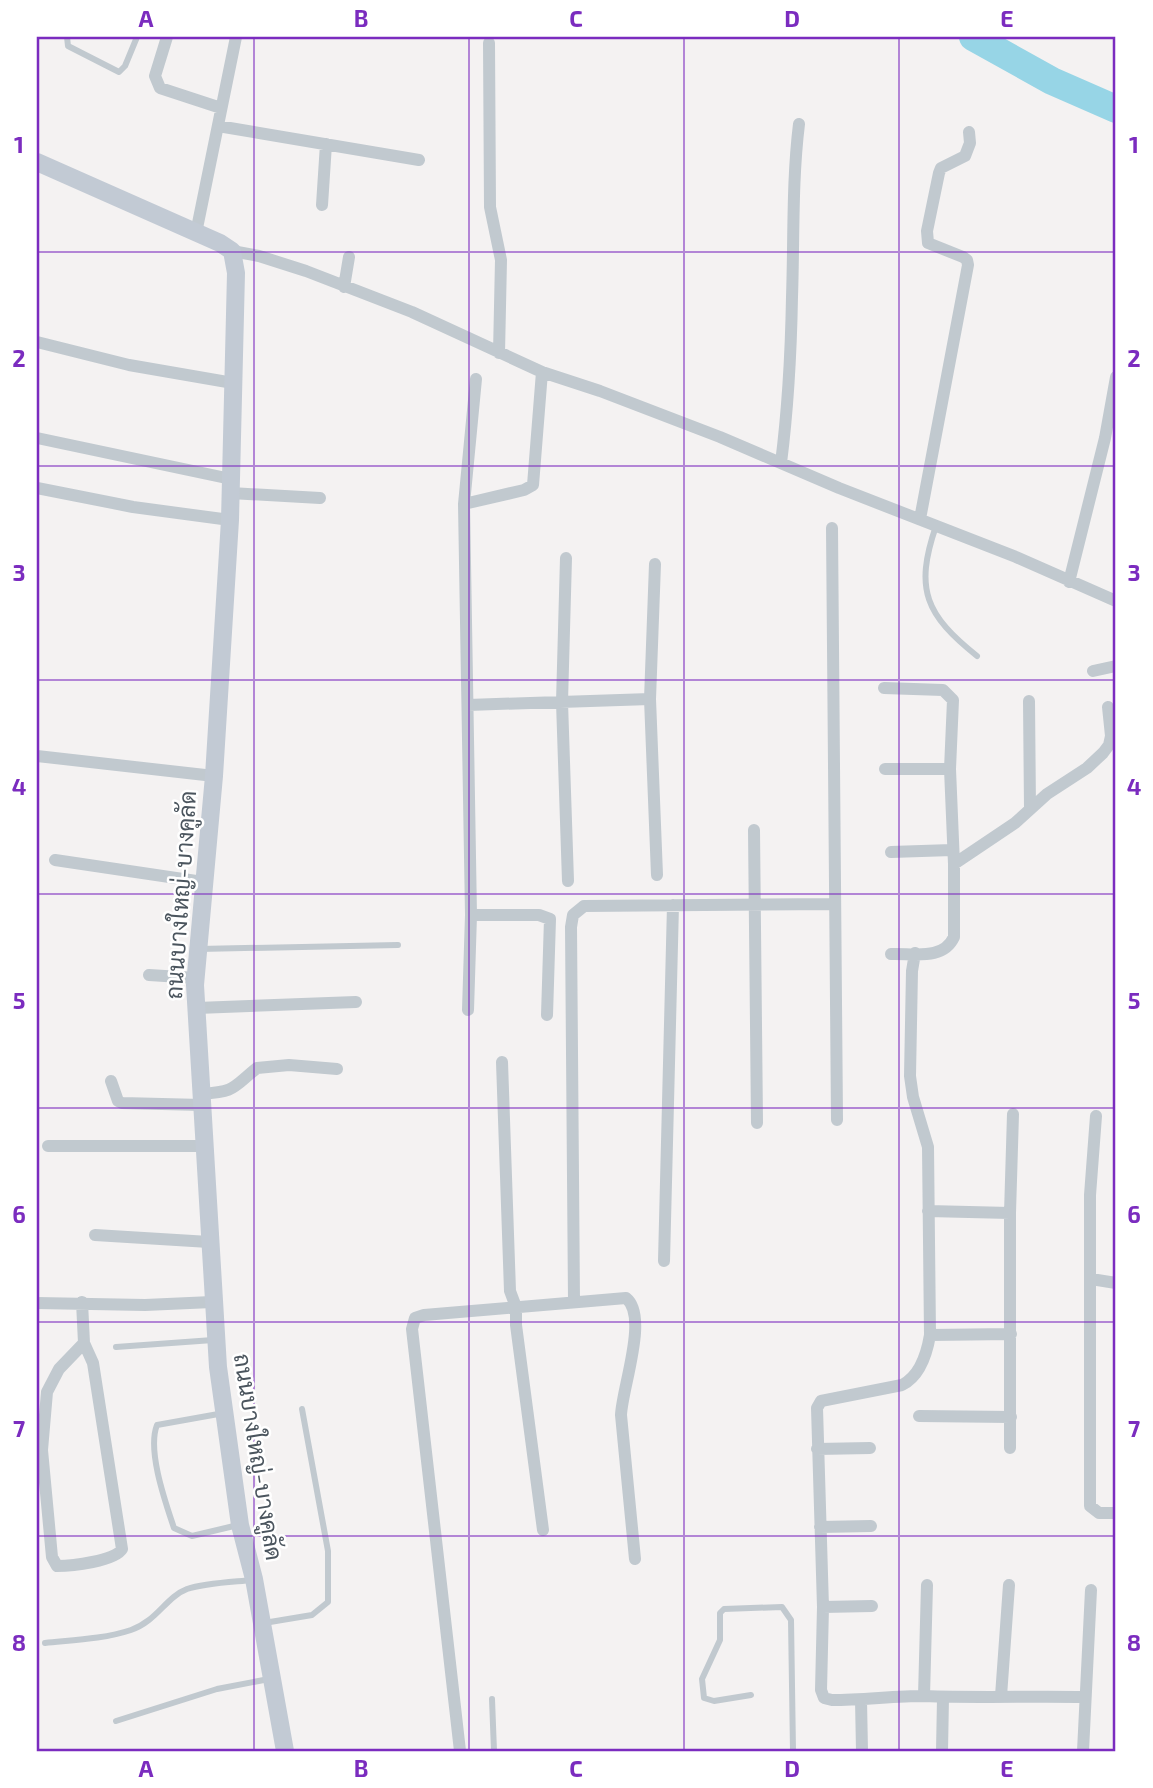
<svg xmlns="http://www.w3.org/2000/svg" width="1153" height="1788" viewBox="0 0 1153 1788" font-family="'Exo 2',Sarabun,sans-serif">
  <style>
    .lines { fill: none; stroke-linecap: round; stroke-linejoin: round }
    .river { stroke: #97d5e6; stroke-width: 28 }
    .lane { stroke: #c1c9cf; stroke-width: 6 }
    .street { stroke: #c1c9cf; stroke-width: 12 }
    .secondary { stroke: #c2cad4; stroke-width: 18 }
    .grid { fill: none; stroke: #7b2cbf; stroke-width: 2; stroke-opacity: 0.55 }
    .labels { text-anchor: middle; stroke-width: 5; stroke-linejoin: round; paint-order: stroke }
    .street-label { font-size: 23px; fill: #4b555e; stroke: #fff }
    .neatline { fill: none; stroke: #7b2cbf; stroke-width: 2.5 }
    .grid-label { font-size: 23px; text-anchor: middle; font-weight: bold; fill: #7b2cbf }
  </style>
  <rect width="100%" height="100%" fill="#f4f2f2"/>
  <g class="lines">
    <path class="river" d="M 973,37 L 1052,81 L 1116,109"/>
    <path class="lane" d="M 67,37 L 68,46 L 119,72 L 125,66 L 137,37
      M 936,526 C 914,590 926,615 977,656
      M 199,949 L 398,945
      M 116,1347 L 213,1340
      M 224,1413 L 157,1425 C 147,1450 165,1501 174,1528 L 192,1536 L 238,1525
      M 264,1623 L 312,1615 L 328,1602 L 328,1551 L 302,1409
      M 45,1643 C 74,1640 104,1639 131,1630 C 157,1621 166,1597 187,1589 C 205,1583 233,1582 252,1580
      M 751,1695 L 714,1701 L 704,1698 L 702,1679 L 720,1640 L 720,1613 L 724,1609 L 782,1607 L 791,1620 L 793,1751
      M 492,1699 L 494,1751
      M 116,1721 L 217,1689 L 269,1679"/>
    <path class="street" d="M 167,37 L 155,76 L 160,88 L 221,108
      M 489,43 L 490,207 L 501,260 L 499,353
      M 218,126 L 419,160
      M 322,205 L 326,144
      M 196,233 L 236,37
      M 232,251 L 259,256 L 306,271 L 412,312 L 542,372 L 600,391 L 720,437 L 839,488 L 1016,557 L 1116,601
      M 344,287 L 349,257
      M 37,342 L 129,365 L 233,383
      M 37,438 L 231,479
      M 781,463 C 788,408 791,352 792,297 C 794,239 792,181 799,124
      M 37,488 L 133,507 L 230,520
      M 231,493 L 320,498
      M 464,504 L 476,379
      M 920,519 L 968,265 L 967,260 L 963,257 L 928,243 L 927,231 L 939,173 L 941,168 L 965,156 L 970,143 L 969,132
      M 832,528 L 837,1120
      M 566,558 L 562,702 L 568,881
      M 655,564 L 650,699 L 657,875
      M 1069,582 L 1105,438 L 1116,377
      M 1093,671 L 1116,666
      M 884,688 L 943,690 L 953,700 L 950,769 L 954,864
      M 1029,701 L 1030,809
      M 468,705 L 650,699
      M 37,756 L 214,776
      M 885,769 L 950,769
      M 754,830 L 757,1123
      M 891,852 L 952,850
      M 55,860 L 203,882
      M 471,915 L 539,915 L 550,919 L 547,1015
      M 915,953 L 912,971 L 910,1076 L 913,1097 L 928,1147 L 930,1335 C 927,1353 920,1376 902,1385 L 821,1401 L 817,1408 L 823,1607 L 821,1690 L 824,1698 L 832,1700 C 863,1700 894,1696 924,1696 C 978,1698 1032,1696 1085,1697
      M 891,954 C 913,953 943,961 954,937 L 954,864 L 1015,823 L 1047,794 L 1087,768 L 1103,753 L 1109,745 L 1111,736 L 1108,707
      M 149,975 L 196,978
      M 197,1008 L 356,1002
      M 468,1010 L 471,915 L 464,504 L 524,490 L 533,485 L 542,372
      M 502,1062 L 510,1291 L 516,1307 L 516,1325 L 543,1530
      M 111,1081 L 118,1101 L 122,1103 L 202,1105
      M 201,1094 C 237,1091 231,1089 257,1068 L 289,1065 L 337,1069
      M 1096,1116 L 1090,1195 L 1090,1506 L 1099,1513 L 1116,1513
      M 48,1146 L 204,1146
      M 928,1211 L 1010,1213
      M 95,1235 L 209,1242
      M 664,1261 L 673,905
      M 1091,1279 L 1116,1283
      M 574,1301 L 571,927 L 573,915 L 584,906 L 835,904
      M 82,1302 L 84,1343 L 93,1363 L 122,1549 C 115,1561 72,1566 57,1566 L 52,1557 L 42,1450 L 47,1392 L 59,1369 L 84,1343
      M 37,1303 L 145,1305 L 212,1302
      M 930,1335 L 1011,1334
      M 919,1416 L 1011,1417
      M 1010,1448 L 1010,1213 L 1013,1114
      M 817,1449 L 870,1448
      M 820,1527 L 871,1526
      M 823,1607 L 872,1606
      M 924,1696 L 927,1585
      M 1001,1696 L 1009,1585
      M 861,1700 L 862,1751
      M 460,1751 L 412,1329 L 415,1318 L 424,1315 L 626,1298 C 649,1316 622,1388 621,1415 L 635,1559
      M 942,1751 L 943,1698
      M 1083,1751 L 1091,1590"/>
    <path class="secondary" d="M 37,162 L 220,243 L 232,251 L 236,273 L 230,520 L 214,776 L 195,985 L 218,1367 L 240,1525 L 254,1579 L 285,1751"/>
  </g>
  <path class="grid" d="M 254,37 L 254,1751M 469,37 L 469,1751M 684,37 L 684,1751M 899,37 L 899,1751M 37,252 L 1116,252M 37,466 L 1116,466M 37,680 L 1116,680M 37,894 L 1116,894M 37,1108 L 1116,1108M 37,1322 L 1116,1322M 37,1536 L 1116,1536"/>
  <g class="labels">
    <g class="street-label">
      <text transform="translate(181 895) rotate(-86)" y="8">ถนนบางใหญ่-บางคูลัด</text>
      <text transform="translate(258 1457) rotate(81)" y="8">ถนนบางใหญ่-บางคูลัด</text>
    </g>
  </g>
  <rect width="1153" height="1788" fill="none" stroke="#ffffff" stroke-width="77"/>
  <rect x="38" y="38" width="1076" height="1712" class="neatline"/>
  <g class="grid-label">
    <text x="146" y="27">A</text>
    <text x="361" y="27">B</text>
    <text x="576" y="27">C</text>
    <text x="792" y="27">D</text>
    <text x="1007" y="27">E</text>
    <text x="19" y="153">1</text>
    <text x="1134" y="153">1</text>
    <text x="19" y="367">2</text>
    <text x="1134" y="367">2</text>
    <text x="19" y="581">3</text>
    <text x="1134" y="581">3</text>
    <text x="19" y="795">4</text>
    <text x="1134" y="795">4</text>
    <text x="19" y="1009">5</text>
    <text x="1134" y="1009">5</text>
    <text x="19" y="1223">6</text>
    <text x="1134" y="1223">6</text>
    <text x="19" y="1437">7</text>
    <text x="1134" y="1437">7</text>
    <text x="19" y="1651">8</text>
    <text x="1134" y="1651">8</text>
    <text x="146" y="1777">A</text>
    <text x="361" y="1777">B</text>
    <text x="576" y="1777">C</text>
    <text x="792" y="1777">D</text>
    <text x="1007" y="1777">E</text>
  </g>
</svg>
